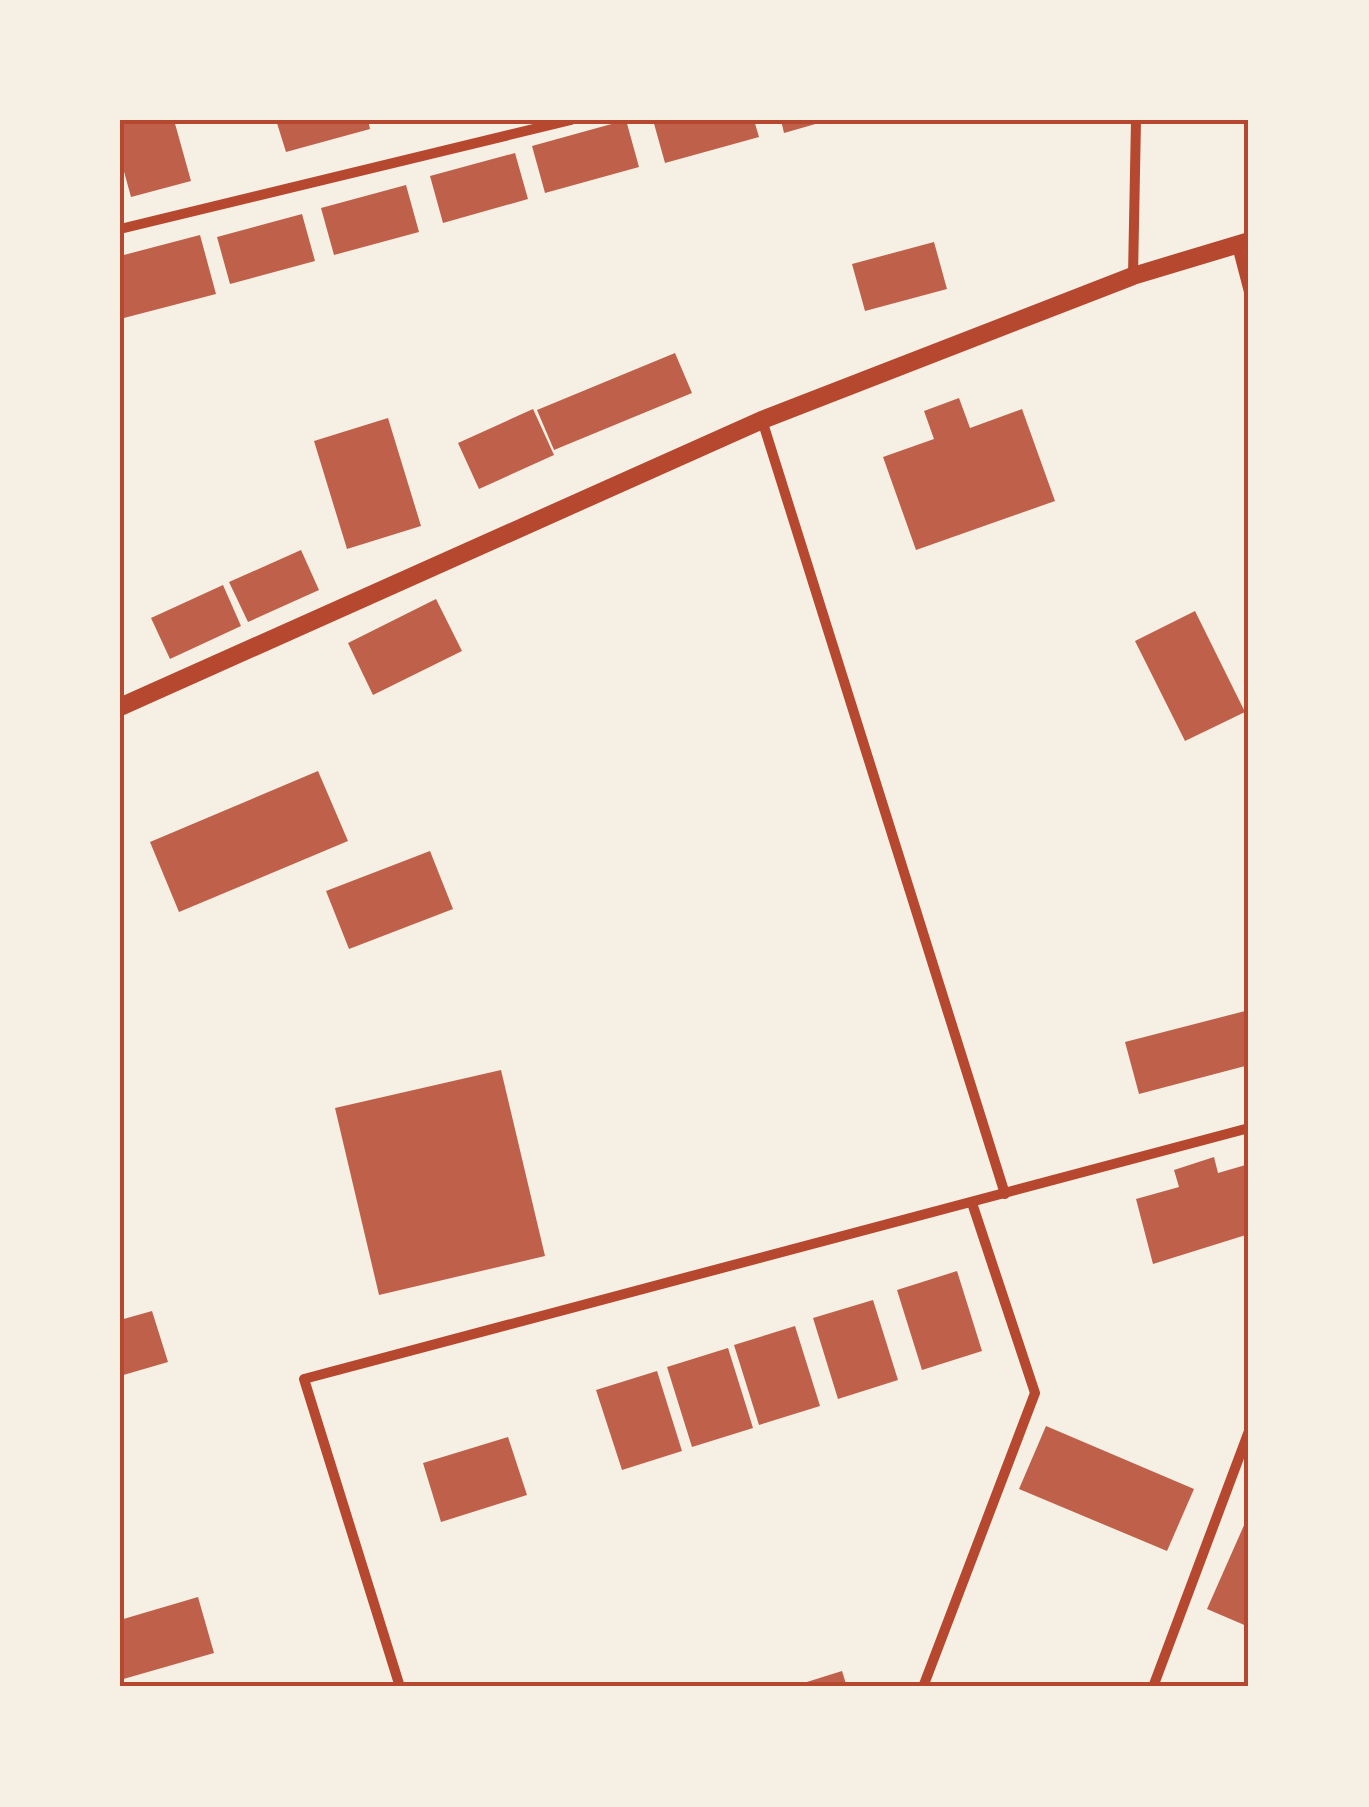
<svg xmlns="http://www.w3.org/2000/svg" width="1369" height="1807" viewBox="0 0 1369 1807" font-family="'Nunito Sans',sans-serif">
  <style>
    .building { fill: #bf614a }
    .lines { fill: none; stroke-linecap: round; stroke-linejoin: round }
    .minor { stroke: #b5482f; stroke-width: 10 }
    .tertiary { stroke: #b5482f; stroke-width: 18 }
    .neatline { fill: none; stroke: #b5482f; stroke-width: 4 }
  </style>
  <rect width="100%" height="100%" fill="#f6efe4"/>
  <path class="building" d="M 120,120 L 174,120 L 191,181 L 131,197 L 120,157 Z
    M 276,120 L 368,120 L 370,129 L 286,152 Z
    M 626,120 L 639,167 L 545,193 L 532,146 Z
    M 653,120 L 754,120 L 759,137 L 665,163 Z
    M 781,120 L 826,120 L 826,121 L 784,133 Z
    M 515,153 L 528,199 L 443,223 L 430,176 Z
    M 406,185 L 419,232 L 334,255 L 321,208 Z
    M 302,214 L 315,261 L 230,284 L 217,237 Z
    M 200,235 L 216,294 L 120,319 L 120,256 Z
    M 934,242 L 947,289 L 865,311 L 852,264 Z
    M 675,353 L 692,393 L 554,450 L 537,410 Z
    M 959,398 L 970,428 L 1022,409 L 1055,501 L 916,550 L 883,457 L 934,439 L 924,411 Z
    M 533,409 L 554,455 L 479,489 L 458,443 Z
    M 388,418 L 421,526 L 347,549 L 314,441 Z
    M 301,550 L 319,590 L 248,622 L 229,582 Z
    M 223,585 L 241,626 L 170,659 L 151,618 Z
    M 436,599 L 462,651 L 373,695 L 348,643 Z
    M 1195,611 L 1245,712 L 1185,741 L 1135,641 Z
    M 318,771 L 348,841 L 179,912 L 150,842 Z
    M 430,851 L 453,909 L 349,949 L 326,891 Z
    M 1249,1010 L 1249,1065 L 1139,1094 L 1125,1042 Z
    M 501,1070 L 545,1256 L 379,1295 L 335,1108 Z
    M 1214,1157 L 1218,1173 L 1249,1164 L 1249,1234 L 1153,1264 L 1136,1199 L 1179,1187 L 1174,1170 Z
    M 957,1271 L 982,1351 L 922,1370 L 897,1290 Z
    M 873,1300 L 898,1380 L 838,1399 L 813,1318 Z
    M 152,1311 L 168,1362 L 120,1376 L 120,1320 Z
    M 795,1326 L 820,1406 L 759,1425 L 734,1345 Z
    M 728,1348 L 753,1428 L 692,1447 L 667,1367 Z
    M 657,1371 L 682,1451 L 622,1470 L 596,1390 Z
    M 1046,1426 L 1194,1489 L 1167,1551 L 1019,1489 Z
    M 508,1437 L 527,1495 L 441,1522 L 423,1463 Z
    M 1245,1523 L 1249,1529 L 1249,1627 L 1207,1609 Z
    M 198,1597 L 214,1653 L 120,1680 L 120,1620 Z
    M 842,1671 L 847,1687 L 794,1687 L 794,1686 Z"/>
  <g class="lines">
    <path class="minor" d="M 120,229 L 571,120
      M 1237,246 L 1249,292
      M 1133,276 L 1136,120
      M 762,420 L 1005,1194
      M 400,1687 L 304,1379 L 1249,1128
      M 923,1687 L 1035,1393 L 972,1203
      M 1153,1687 L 1249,1431"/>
    <path class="tertiary" d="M 120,707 L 762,420 L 1133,276 L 1249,241"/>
  </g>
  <rect width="1369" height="1807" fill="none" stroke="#f6efe4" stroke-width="245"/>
  <rect x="122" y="122" width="1124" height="1562" class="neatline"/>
</svg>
